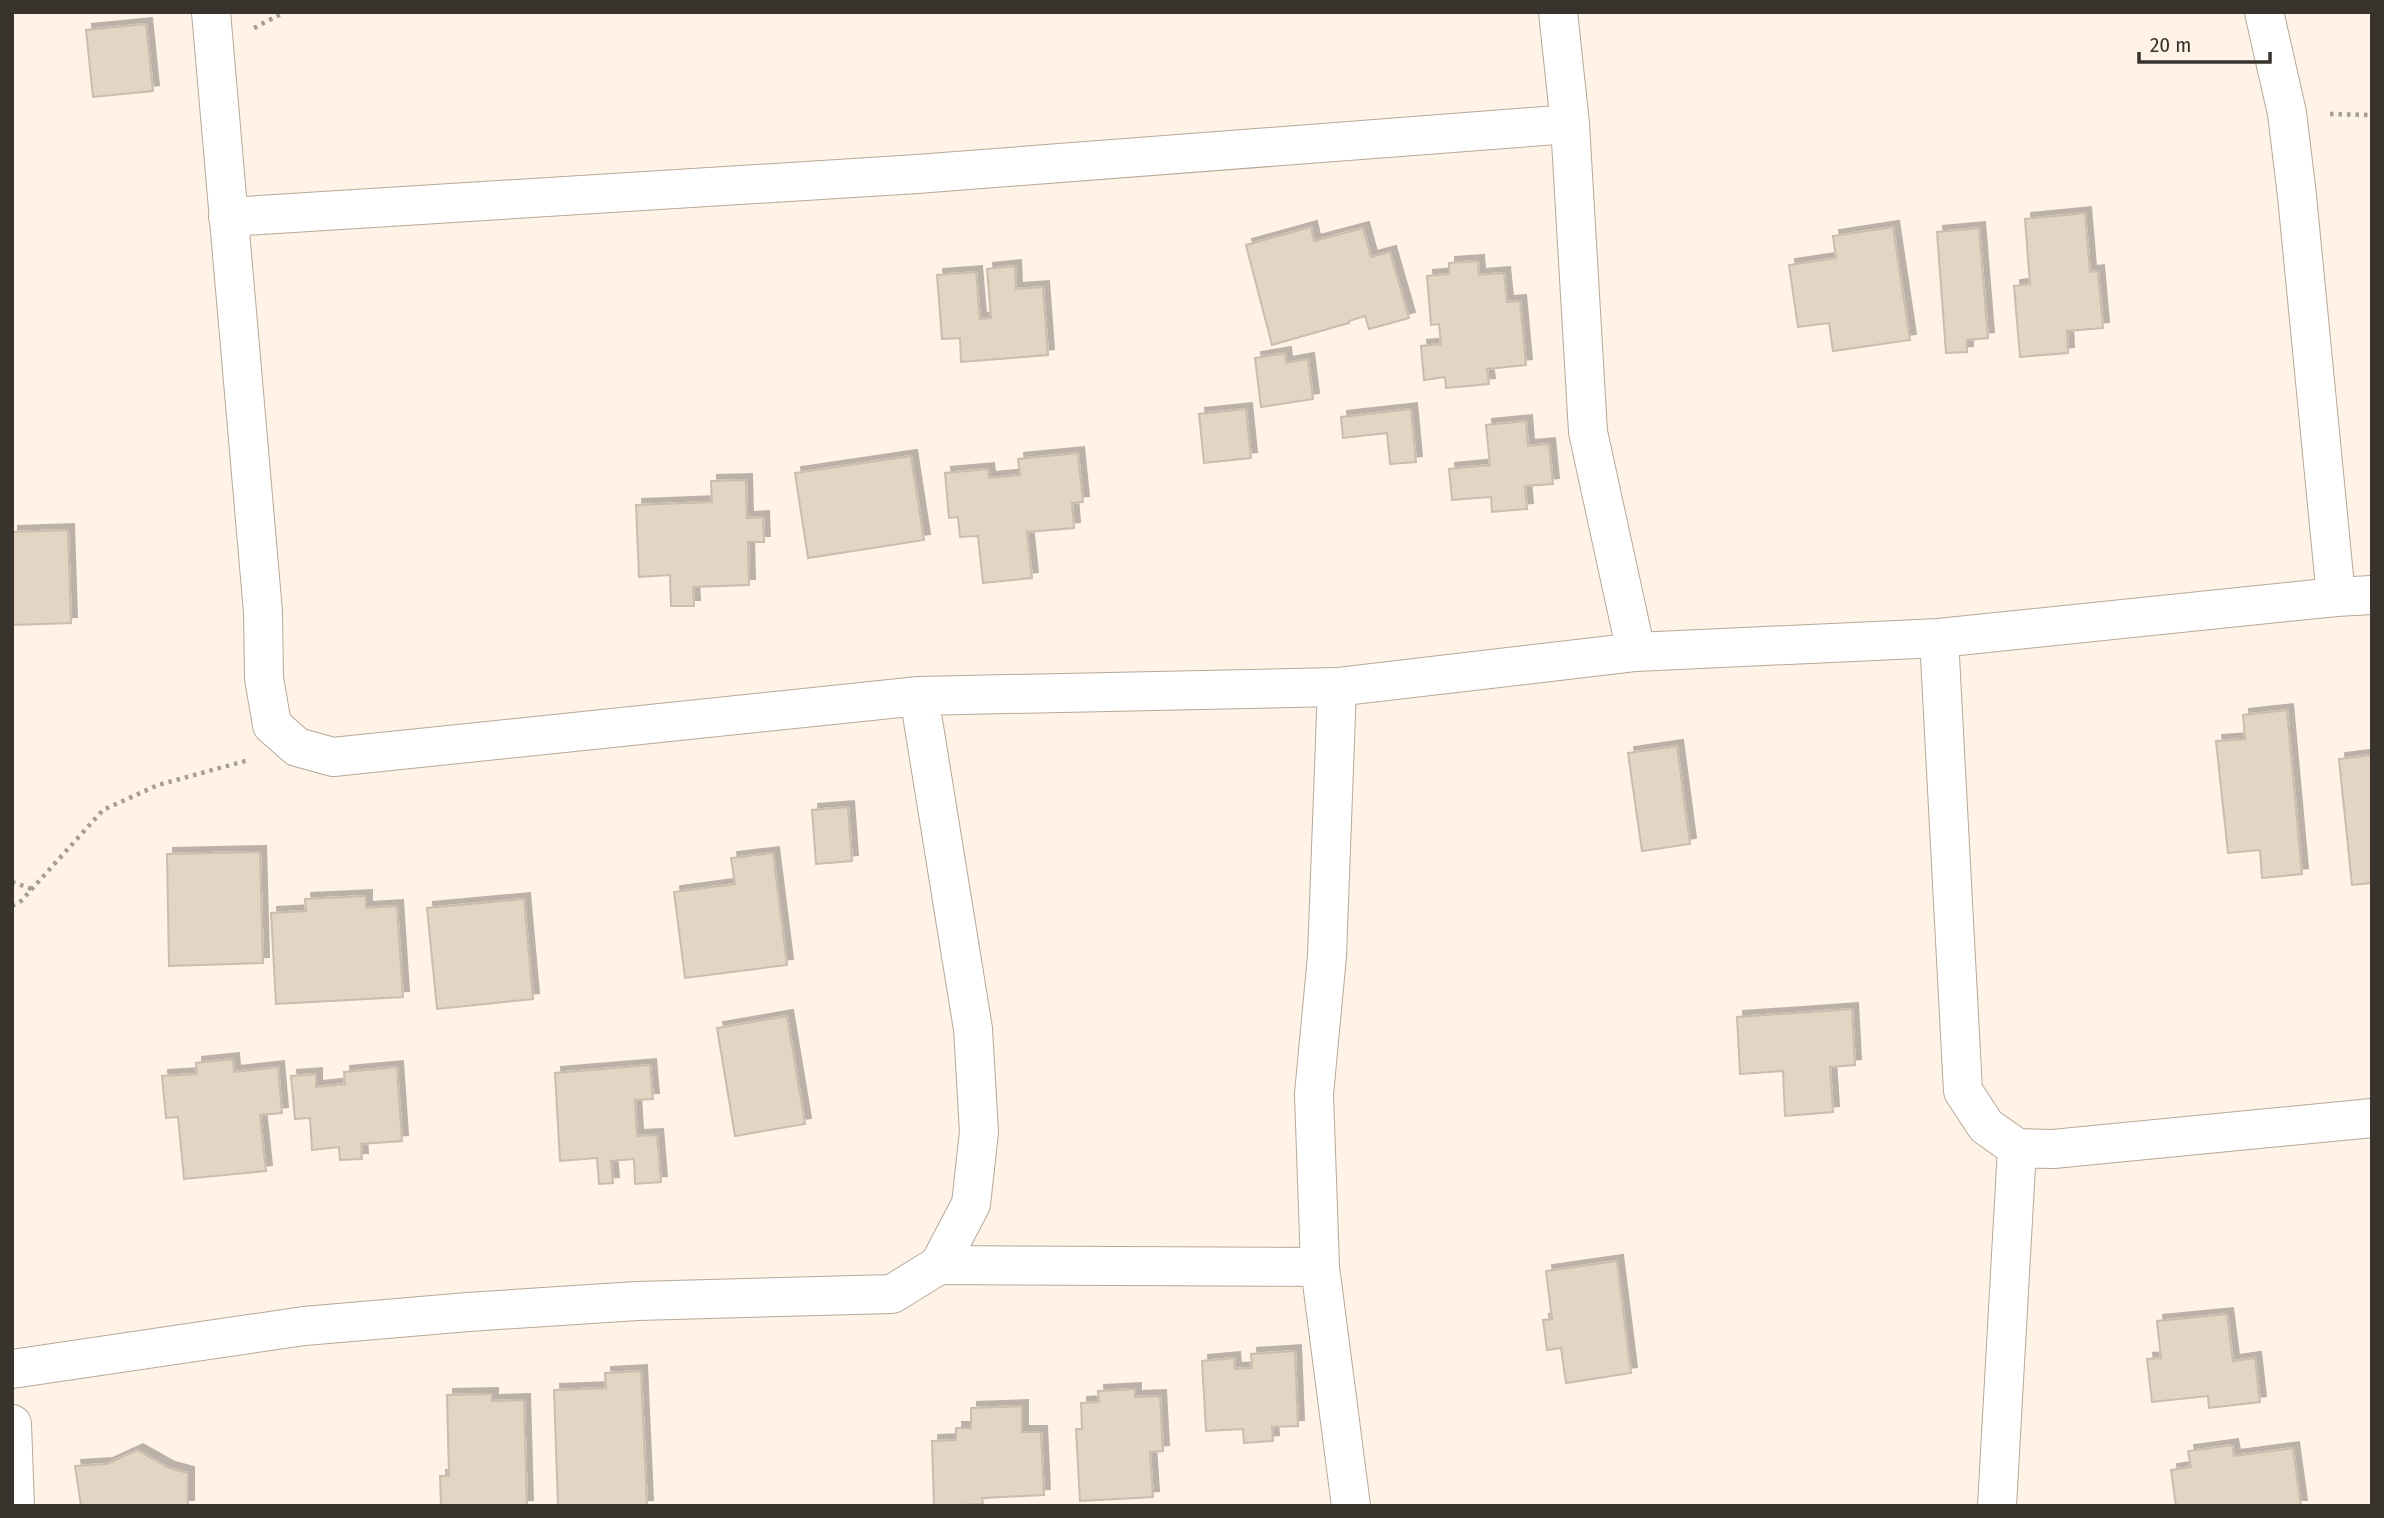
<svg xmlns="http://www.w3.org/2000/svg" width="2384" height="1518" viewBox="0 0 2384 1518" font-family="'Fira Sans Condensed',sans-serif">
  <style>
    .building { fill: #e3d4c4; stroke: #cbbdad; stroke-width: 2; filter: url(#shadow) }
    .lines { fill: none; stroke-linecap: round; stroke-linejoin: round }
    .street-casing { stroke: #b7a999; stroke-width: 40 }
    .path { stroke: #a79e94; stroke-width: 4.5; stroke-dasharray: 3.5 5; stroke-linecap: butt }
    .street { stroke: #fff; stroke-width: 38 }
  </style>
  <defs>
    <filter id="shadow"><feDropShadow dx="6" dy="-6" stdDeviation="0" flood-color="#0004"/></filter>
  </defs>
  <rect width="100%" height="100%" fill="#fff2e6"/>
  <path class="building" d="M 146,24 L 153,91 L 93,97 L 86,30 Z
    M 2085,213 L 2090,272 L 2098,271 L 2103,328 L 2067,331 L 2068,353 L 2020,357 L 2014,286 L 2030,284 L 2025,219 Z
    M 1311,227 L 1314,241 L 1363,228 L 1371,257 L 1390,252 L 1409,318 L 1369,329 L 1365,316 L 1349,321 L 1349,323 L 1272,345 L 1246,245 Z
    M 1893,227 L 1910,340 L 1833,351 L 1829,323 L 1798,327 L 1789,265 L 1836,258 L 1833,236 Z
    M 1979,228 L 1988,338 L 1967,340 L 1967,352 L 1946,353 L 1937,232 Z
    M 1478,261 L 1479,275 L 1504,273 L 1507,302 L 1520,301 L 1526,365 L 1487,369 L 1489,384 L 1446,388 L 1445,377 L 1424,380 L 1421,346 L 1441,344 L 1439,324 L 1431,325 L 1427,276 L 1449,274 L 1449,263 Z
    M 1015,266 L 1016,289 L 1043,287 L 1048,355 L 961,362 L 960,338 L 942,339 L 937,275 L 976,272 L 980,319 L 991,318 L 987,269 Z
    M 1285,353 L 1286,363 L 1308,359 L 1313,399 L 1261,407 L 1255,358 Z
    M 1246,409 L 1251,458 L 1204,463 L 1199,414 Z
    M 1411,409 L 1416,462 L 1390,464 L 1387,433 L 1343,438 L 1341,417 Z
    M 1526,421 L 1528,446 L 1549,444 L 1553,484 L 1525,486 L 1527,509 L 1492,512 L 1491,497 L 1452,500 L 1449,469 L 1490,465 L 1486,425 Z
    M 1078,453 L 1083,502 L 1072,503 L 1074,528 L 1027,532 L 1032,578 L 983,583 L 978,536 L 960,537 L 958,517 L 949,518 L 945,473 L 988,469 L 989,478 L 1020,475 L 1018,459 Z
    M 911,456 L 924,540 L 808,558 L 795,473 Z
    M 746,480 L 747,518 L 763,517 L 764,542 L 748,542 L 749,585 L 693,587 L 694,606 L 671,606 L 670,575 L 639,577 L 636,505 L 712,502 L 711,481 Z
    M 68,530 L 71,623 L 12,625 L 12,532 Z
    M 2287,710 L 2302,874 L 2262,878 L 2260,850 L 2228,853 L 2216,741 L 2245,739 L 2243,715 Z
    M 1677,746 L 1690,844 L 1642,851 L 1628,753 Z
    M 2372,755 L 2372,883 L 2352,885 L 2339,759 Z
    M 848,807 L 852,861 L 816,864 L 812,810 Z
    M 260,852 L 263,963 L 169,966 L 167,854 Z
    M 773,853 L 787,965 L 685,978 L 674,892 L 735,884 L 731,858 Z
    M 366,896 L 366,908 L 397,906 L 403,997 L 276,1004 L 271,913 L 306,911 L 305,899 Z
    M 524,899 L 533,999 L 437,1009 L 427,908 Z
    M 1852,1009 L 1855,1065 L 1830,1067 L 1833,1112 L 1785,1116 L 1783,1071 L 1740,1074 L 1737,1017 Z
    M 787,1016 L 805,1124 L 735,1136 L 717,1028 Z
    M 233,1059 L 234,1072 L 278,1067 L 282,1113 L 260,1115 L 266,1171 L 184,1179 L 178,1117 L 166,1118 L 162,1076 L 197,1074 L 196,1063 Z
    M 650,1065 L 653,1099 L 635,1100 L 637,1136 L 657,1135 L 661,1182 L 635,1184 L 634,1159 L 611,1161 L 613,1183 L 599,1184 L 597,1158 L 560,1161 L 555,1073 Z
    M 397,1067 L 402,1141 L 361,1144 L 362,1159 L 340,1160 L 339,1147 L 312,1150 L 310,1118 L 295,1119 L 291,1076 L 316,1074 L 316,1087 L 345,1084 L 344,1072 Z
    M 1617,1261 L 1631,1373 L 1566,1383 L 1561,1348 L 1547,1350 L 1543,1320 L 1552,1319 L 1546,1271 Z
    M 2227,1314 L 2233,1361 L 2255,1358 L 2260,1402 L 2209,1408 L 2208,1396 L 2152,1402 L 2147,1359 L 2161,1358 L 2157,1321 Z
    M 1295,1351 L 1298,1426 L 1272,1427 L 1273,1441 L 1244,1443 L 1243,1429 L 1206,1431 L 1202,1361 L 1234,1358 L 1235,1369 L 1252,1368 L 1251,1354 Z
    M 641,1371 L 647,1506 L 558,1506 L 554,1390 L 606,1388 L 605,1373 Z
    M 1135,1389 L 1135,1397 L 1160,1396 L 1163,1451 L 1150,1452 L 1153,1497 L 1080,1501 L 1076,1429 L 1082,1429 L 1081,1403 L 1099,1402 L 1098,1391 Z
    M 492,1394 L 492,1401 L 524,1400 L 527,1506 L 441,1506 L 440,1476 L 449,1476 L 447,1395 Z
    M 1022,1406 L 1022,1432 L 1041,1432 L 1044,1495 L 982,1498 L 983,1504 L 934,1506 L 932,1441 L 956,1440 L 956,1428 L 971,1428 L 971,1408 Z
    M 2232,1445 L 2234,1456 L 2293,1448 L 2301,1506 L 2176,1506 L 2171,1470 L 2191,1467 L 2188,1451 Z
    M 137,1450 L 169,1468 L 188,1473 L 188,1506 L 81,1506 L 75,1466 L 107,1464 Z"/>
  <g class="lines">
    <defs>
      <path id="street" d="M 211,12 L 263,612 L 264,678 L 272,725 L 297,747 L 333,757 L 919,696 L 1337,687 L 1636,652 L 1939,638 L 2336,597 L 2372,595
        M 1558,12 L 1570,124 L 1588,432 L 1636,652
        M 2264,12 L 2287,113 L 2297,196 L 2336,597
        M 228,217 L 917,174 L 1570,124
        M 1939,638 L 1963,1091 L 1986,1126 L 2017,1148 L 2053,1149 L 2372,1118
        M 1337,687 L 1327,956 L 1314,1094 L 1320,1267 L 1351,1506
        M 939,1265 L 1320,1267
        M 12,1369 L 304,1326 L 468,1312 L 637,1301 L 892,1294 L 939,1265 L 971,1204 L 979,1132 L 973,1029 L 919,696
        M 12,1424 L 15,1506
        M 1997,1506 L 2017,1148"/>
    </defs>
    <use href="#street" class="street-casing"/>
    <path class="path" d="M 254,28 L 285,12
      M 2330,114 L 2372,115
      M 12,882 L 32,889
      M 12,906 L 21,901 L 103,810 L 158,785 L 249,760"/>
    <use href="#street" class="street"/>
  </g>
  <rect width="2384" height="1518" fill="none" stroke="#38332c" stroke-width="28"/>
  <path d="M2139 52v10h131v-10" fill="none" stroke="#38332c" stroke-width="3.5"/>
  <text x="2150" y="52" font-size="21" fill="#38332c" stroke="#fff2e6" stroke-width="5" paint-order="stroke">20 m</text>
</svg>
